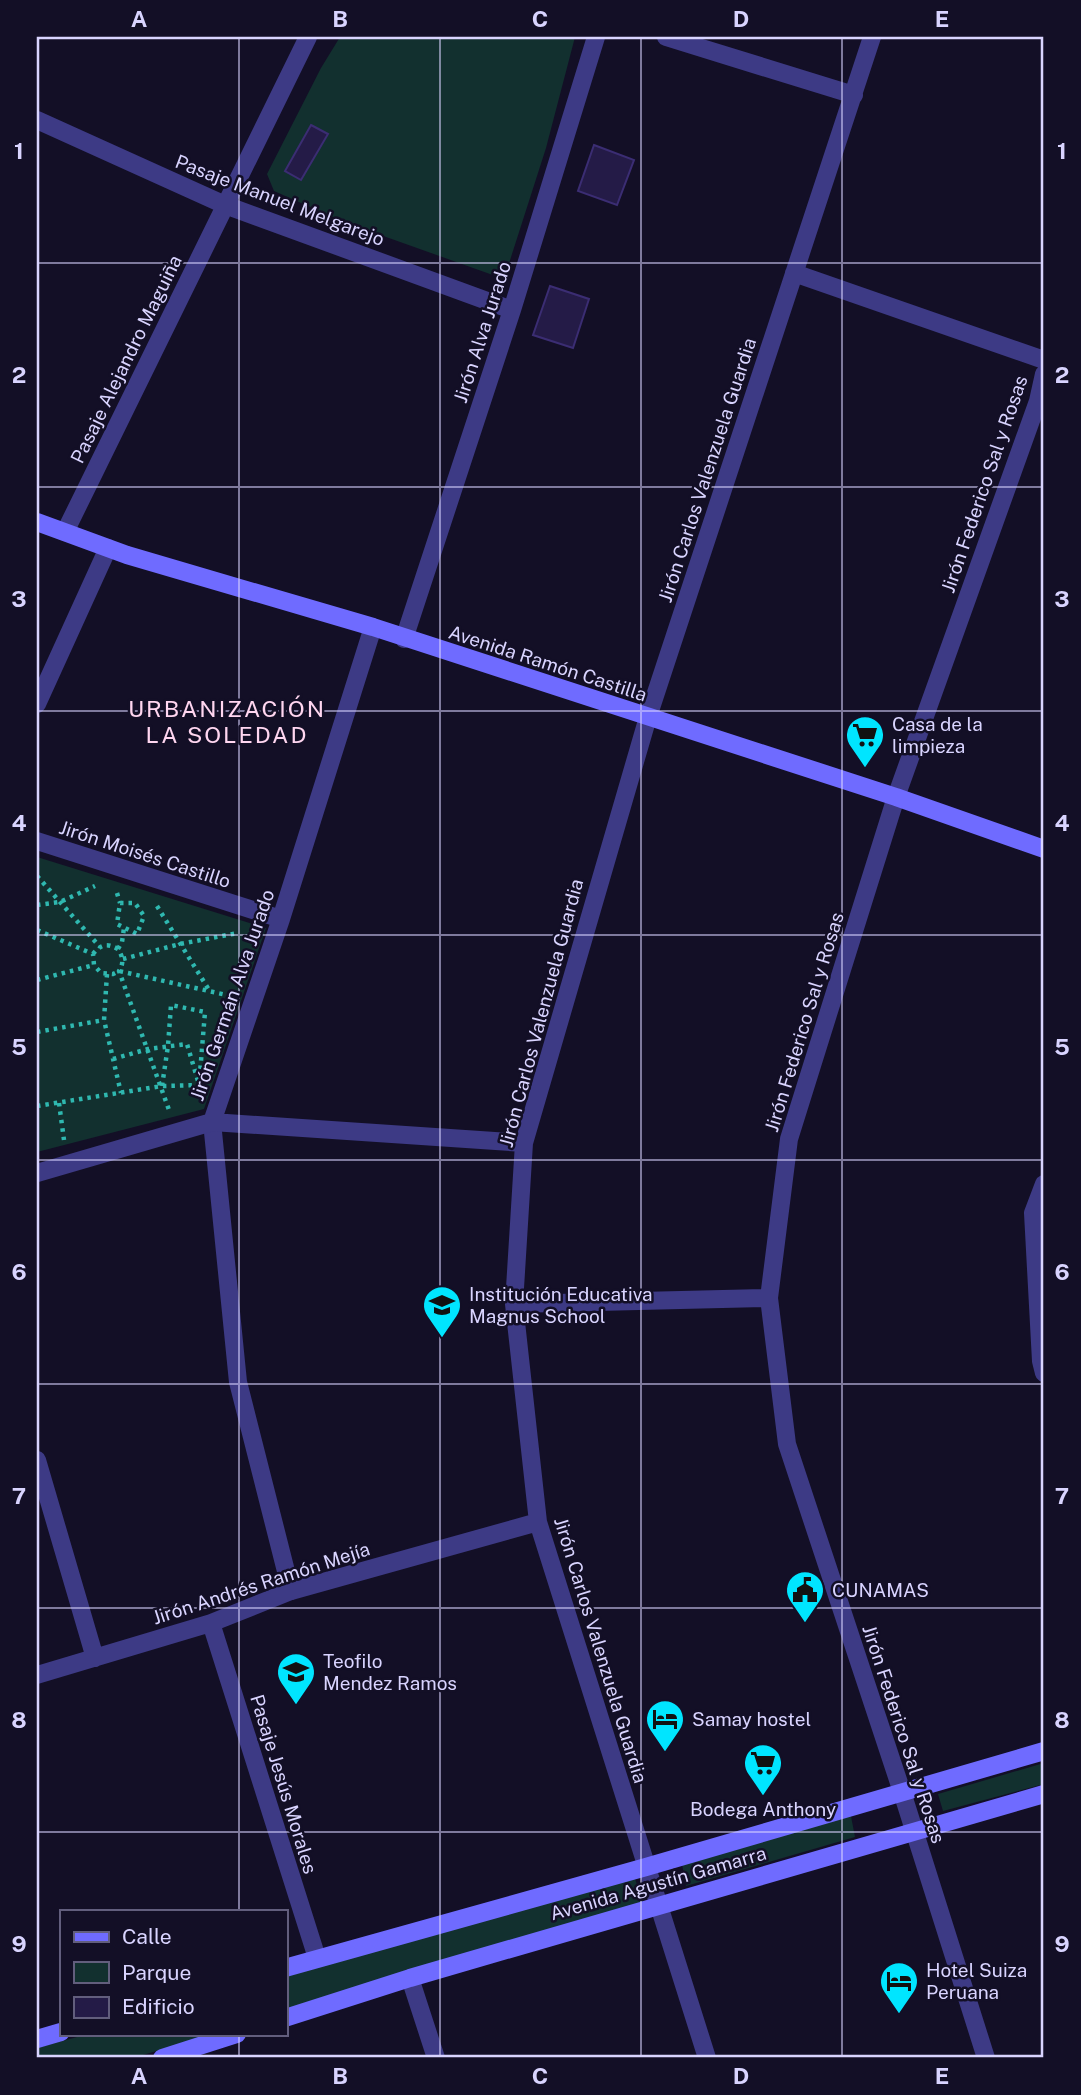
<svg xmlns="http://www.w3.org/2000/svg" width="1081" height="2095" viewBox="0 0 1081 2095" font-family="'Public Sans',sans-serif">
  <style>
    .green { fill: #12302f }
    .building { fill: #241b47; stroke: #3b2d73; stroke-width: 2 }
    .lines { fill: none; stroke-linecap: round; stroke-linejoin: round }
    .path { stroke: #2fb8b0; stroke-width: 4.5; stroke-dasharray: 3.5 5; stroke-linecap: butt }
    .lane { stroke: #3d3a85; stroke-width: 18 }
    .street { stroke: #3d3a85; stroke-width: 18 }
    .secondary { stroke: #6f6bff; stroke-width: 18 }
    .grid { fill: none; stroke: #d9d4ff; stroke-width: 2; stroke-opacity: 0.55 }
    .labels { text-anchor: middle; stroke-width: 5; stroke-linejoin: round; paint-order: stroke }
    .street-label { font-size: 19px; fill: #d9d4ff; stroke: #130f26 }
    .poi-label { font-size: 19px; fill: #d9d4ff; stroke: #130f26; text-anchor: start }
    .quarter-label { font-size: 23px; letter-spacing: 2px; fill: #ffd6f0; stroke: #130f26 }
    .neatline { fill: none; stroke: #d9d4ff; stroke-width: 2.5 }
    .grid-label { font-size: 23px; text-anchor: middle; font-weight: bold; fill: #d9d4ff }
  </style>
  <rect width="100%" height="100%" fill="#130f26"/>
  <path class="green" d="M 340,37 L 575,37 L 546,148 L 504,279 L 344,222 L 274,191 L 267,174 L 321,68 Z
    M 37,857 L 266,928 L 204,1109 L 37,1152 Z
    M 1044,1763 L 1044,1784 L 943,1811 L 938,1794 Z
    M 850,1811 L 855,1837 L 686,1886 L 682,1864 Z
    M 634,1876 L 643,1902 L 285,2012 L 285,1977 Z
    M 88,2034 L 213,2034 L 133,2058 L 37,2058 L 37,2048 Z"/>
  <path class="building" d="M 311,125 L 328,134 L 301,180 L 285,171 Z
    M 594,145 L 634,160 L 617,205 L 578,191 Z
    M 550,286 L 589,299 L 573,348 L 533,335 Z"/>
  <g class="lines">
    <path class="path" d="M 37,876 L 100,947
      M 117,893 L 120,903
      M 120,903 L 135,903 L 144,916 L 137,934 L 117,924 Z
      M 37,905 L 60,902 L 95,886
      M 157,906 L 209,990
      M 37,930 L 93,954 L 94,965 L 101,973 L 113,974 L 119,971 L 231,996
      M 118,949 L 122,942 L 124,928
      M 93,954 C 101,944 107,943 118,949 C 123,957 124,963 119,971 L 169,1110
      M 123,959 L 180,944 L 238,933
      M 107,974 L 104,1020 L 121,1093
      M 37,980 L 94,965
      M 37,1032 L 104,1020
      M 113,1059 L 148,1049 L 187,1044 L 198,1081
      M 162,1086 L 168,1046 L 171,1005 L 205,1012 L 200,1073
      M 59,1103 L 64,1140
      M 37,1106 L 162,1086 L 199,1085"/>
    <path class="lane" d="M 212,1122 L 238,1382 L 291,1591"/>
    <path class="street" d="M 666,37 L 854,95
      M 37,120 L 225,205 L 512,310
      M 794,273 L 1044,360
      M 65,532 L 308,37
      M 404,639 L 512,310 L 596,37
      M 37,704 L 108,548
      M 37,841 L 281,919
      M 212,1122 L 281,919 L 373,627
      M 37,1173 L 212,1122 L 524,1143
      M 1044,1184 L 1033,1213 L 1041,1361 L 1044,1373
      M 514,1304 L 769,1298
      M 37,1460 L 95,1658
      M 211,1623 L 317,1958
      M 37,1675 L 211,1623 L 291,1591 L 538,1522
      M 410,1978 L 436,2058
      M 707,2058 L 538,1522 L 514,1304 L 524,1143 L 648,717 L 872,37
      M 986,2058 L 902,1792 L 787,1444 L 769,1298 L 789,1139 L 896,797 L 1038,401 L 1044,374"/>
    <path class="secondary" d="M 37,522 L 127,555 L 373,627 L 896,797 L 1044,849
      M 285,1968 L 646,1867 L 1044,1751
      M 285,2018 L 410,1978 L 1044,1794
      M 37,2039 L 61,2032
      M 162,2058 L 237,2034"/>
  </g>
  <path class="grid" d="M 239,37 L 239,1911M 440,37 L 440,2058M 641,37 L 641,2058M 842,37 L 842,2058M 37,263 L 1044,263M 37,487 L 1044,487M 37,711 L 1044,711M 37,935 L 1044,935M 37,1160 L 1044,1160M 37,1384 L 1044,1384M 37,1608 L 1044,1608M 37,1832 L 1044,1832M 239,2034 L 239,2058"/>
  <defs>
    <symbol id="supermarket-pin" viewBox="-11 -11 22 30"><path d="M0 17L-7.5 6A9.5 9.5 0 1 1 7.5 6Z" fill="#00e5ff" stroke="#130f26"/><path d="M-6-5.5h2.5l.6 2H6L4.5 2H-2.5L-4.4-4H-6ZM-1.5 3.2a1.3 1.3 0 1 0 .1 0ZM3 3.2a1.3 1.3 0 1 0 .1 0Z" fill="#111"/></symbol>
    <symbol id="school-pin" viewBox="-11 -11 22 30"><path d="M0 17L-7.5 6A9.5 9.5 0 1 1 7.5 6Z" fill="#00e5ff" stroke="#130f26"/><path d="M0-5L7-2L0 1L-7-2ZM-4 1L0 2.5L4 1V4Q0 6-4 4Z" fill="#111"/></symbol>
    <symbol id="civic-pin" viewBox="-11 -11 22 30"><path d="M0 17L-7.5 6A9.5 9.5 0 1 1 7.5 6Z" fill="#00e5ff" stroke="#130f26"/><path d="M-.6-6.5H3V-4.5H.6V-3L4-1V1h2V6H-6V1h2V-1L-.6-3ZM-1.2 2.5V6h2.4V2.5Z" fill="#111"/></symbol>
    <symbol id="hotel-pin" viewBox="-11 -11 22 30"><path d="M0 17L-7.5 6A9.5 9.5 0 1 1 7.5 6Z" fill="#00e5ff" stroke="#130f26"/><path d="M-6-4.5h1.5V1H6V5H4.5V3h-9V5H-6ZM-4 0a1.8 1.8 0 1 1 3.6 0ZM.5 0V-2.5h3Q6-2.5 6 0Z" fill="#111"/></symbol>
  </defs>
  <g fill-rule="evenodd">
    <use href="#supermarket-pin" x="843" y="713" width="44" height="60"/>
    <use href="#school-pin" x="420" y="1283" width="44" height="60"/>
    <use href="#civic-pin" x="783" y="1568" width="44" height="60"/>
    <use href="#school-pin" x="274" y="1650" width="44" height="60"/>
    <use href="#hotel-pin" x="643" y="1697" width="44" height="60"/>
    <use href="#supermarket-pin" x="741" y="1741" width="44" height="60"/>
    <use href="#hotel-pin" x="877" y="1959" width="44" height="60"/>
  </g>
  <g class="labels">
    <g class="street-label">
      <text transform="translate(280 200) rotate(21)" y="7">Pasaje Manuel Melgarejo</text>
      <text transform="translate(482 332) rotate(-72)" y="7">Jirón Alva Jurado</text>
      <text transform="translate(126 359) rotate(-64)" y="7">Pasaje Alejandro Maguiña</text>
      <text transform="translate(707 470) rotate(-72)" y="7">Jirón Carlos Valenzuela Guardia</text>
      <text transform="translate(984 484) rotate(-71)" y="7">Jirón Federico Sal y Rosas</text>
      <text transform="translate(548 663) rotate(18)" y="7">Avenida Ramón Castilla</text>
      <text transform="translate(145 854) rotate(18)" y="7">Jirón Moisés Castillo</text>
      <text transform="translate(232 995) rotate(-71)" y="7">Jirón Germán Alva Jurado</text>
      <text transform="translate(541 1013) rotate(-75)" y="7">Jirón Carlos Valenzuela Guardia</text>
      <text transform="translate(804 1022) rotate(-73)" y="7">Jirón Federico Sal y Rosas</text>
      <text transform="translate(261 1583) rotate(-18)" y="7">Jirón Andrés Ramón Mejía</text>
      <text transform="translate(601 1650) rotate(73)" y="7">Jirón Carlos Valenzuela Guardia</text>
      <text transform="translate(904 1734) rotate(72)" y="7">Jirón Federico Sal y Rosas</text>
      <text transform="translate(284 1784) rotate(73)" y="7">Pasaje Jesús Morales</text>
      <text transform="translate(658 1883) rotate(-16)" y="7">Avenida Agustín Gamarra</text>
    </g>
    <g class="poi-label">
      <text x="892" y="731">Casa de la<tspan x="892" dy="22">limpieza</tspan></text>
      <text x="469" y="1301">Institución Educativa<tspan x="469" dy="22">Magnus School</tspan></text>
      <text x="832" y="1597">CUNAMAS</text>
      <text x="323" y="1668">Teofilo<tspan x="323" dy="22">Mendez Ramos</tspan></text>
      <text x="692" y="1726">Samay hostel</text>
      <text x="763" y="1816" text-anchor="middle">Bodega Anthony</text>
      <text x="926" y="1977">Hotel Suiza<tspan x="926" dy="22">Peruana</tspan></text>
    </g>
    <g class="quarter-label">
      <text x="227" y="717">URBANIZACIÓN<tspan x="227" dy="26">LA SOLEDAD</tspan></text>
    </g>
  </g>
  <rect width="1081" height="2095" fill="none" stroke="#130f26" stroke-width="77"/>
  <rect x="60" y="1910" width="228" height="126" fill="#130f26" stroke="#625e7d" stroke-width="2"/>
  <rect x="74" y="1932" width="35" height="10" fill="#6f6bff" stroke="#625e7d" stroke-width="2"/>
  <text x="122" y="1944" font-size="21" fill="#d9d4ff">Calle</text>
  <rect x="74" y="1962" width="35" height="21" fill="#12302f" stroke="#625e7d" stroke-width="2"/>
  <text x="122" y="1980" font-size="21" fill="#d9d4ff">Parque</text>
  <rect x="74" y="1997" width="35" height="21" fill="#241b47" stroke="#625e7d" stroke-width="2"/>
  <text x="122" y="2014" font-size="21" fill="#d9d4ff">Edificio</text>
  <rect x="38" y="38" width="1004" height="2018" class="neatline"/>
  <g class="grid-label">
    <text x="139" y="27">A</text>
    <text x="340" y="27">B</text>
    <text x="540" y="27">C</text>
    <text x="741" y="27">D</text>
    <text x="942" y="27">E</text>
    <text x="19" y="159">1</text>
    <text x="1062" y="159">1</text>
    <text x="19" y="383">2</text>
    <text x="1062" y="383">2</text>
    <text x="19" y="607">3</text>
    <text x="1062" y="607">3</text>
    <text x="19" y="831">4</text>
    <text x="1062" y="831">4</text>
    <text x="19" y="1055">5</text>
    <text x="1062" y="1055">5</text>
    <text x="19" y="1280">6</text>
    <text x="1062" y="1280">6</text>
    <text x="19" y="1504">7</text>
    <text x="1062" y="1504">7</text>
    <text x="19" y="1728">8</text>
    <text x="1062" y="1728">8</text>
    <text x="19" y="1952">9</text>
    <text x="1062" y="1952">9</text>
    <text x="139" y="2084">A</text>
    <text x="340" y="2084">B</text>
    <text x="540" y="2084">C</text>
    <text x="741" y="2084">D</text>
    <text x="942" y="2084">E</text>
  </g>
</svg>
